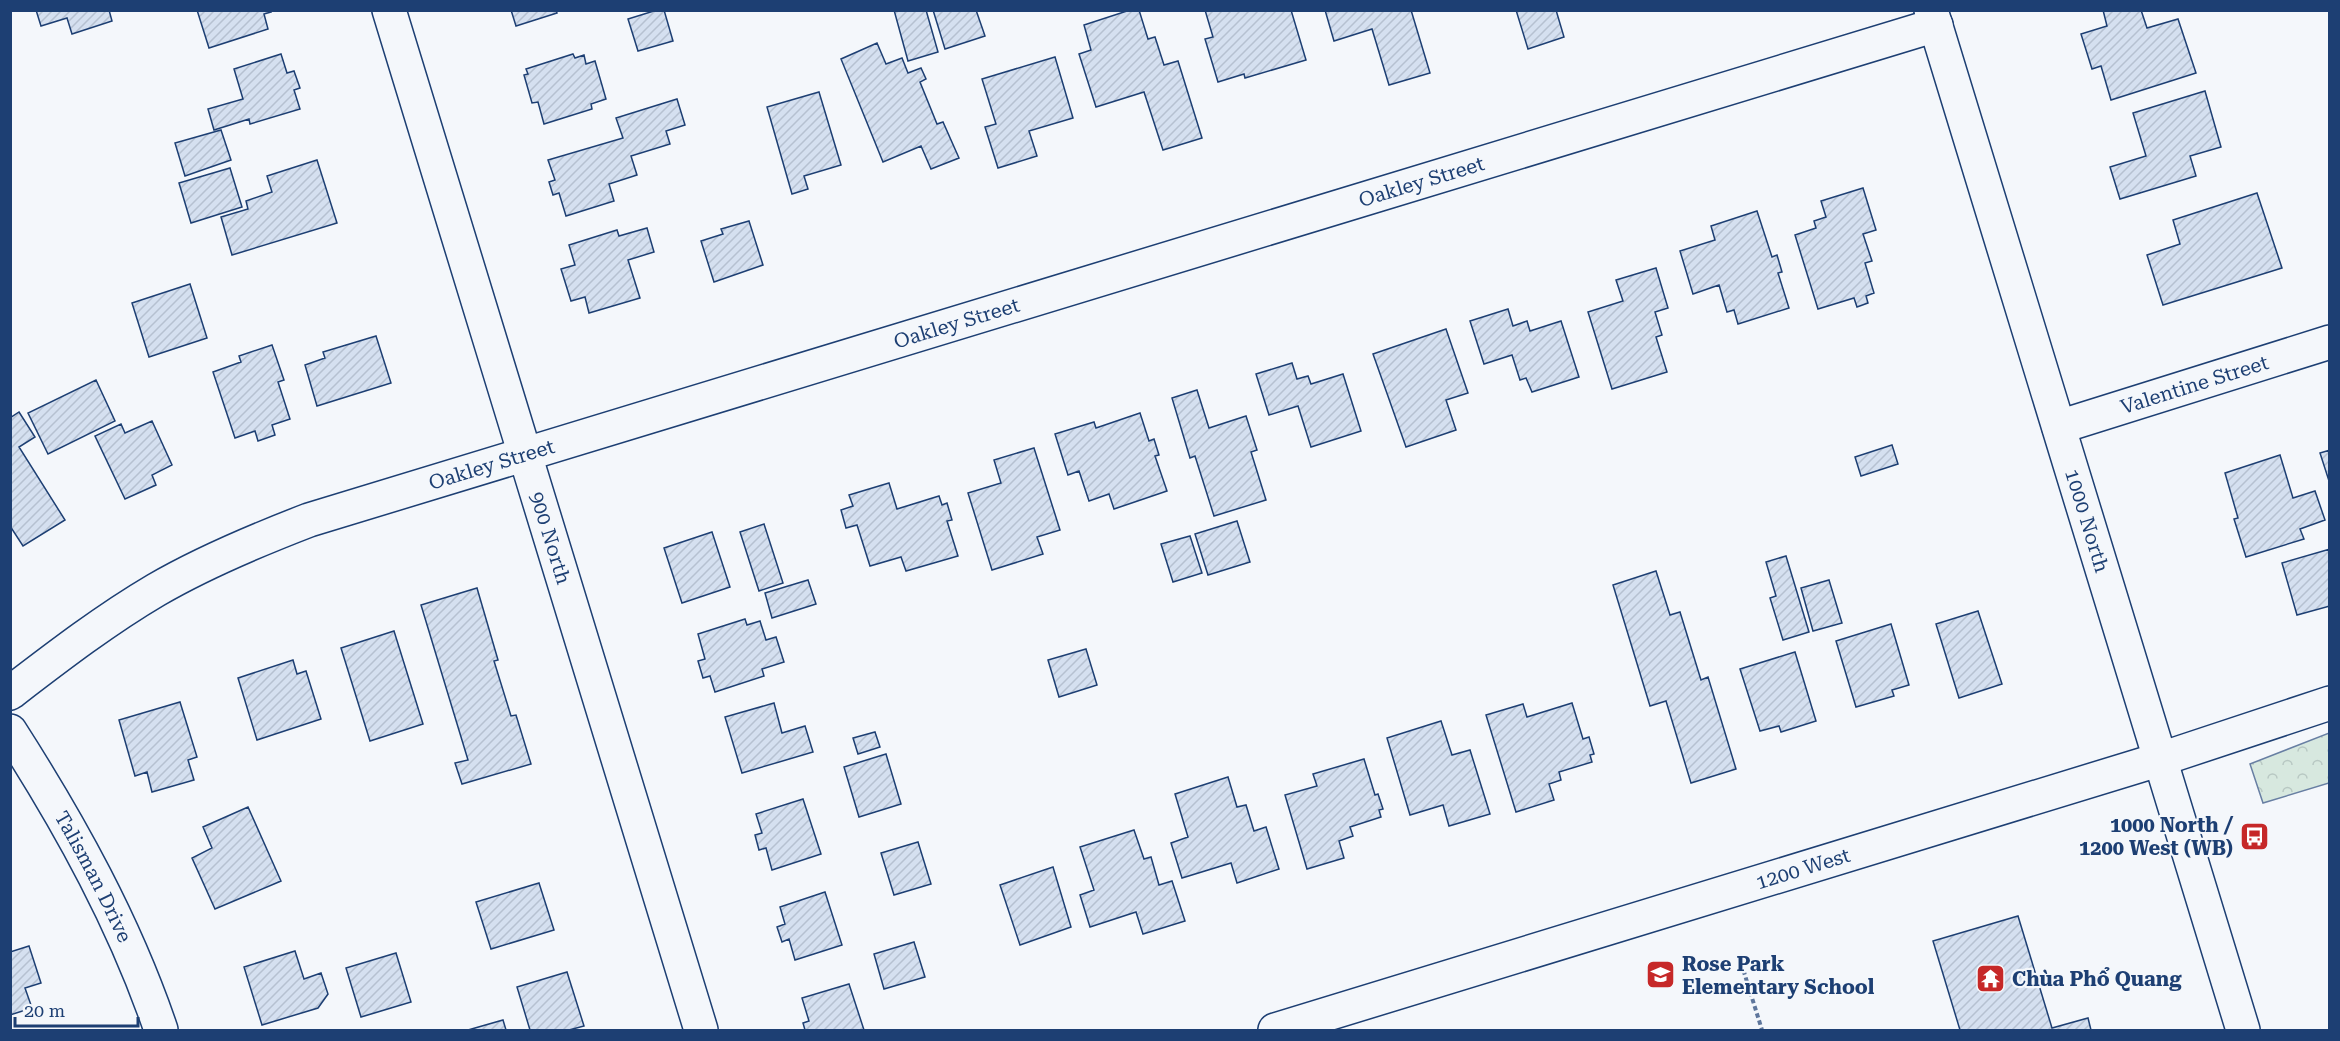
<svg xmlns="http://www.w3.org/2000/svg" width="2340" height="1041" viewBox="0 0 2340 1041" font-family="'Roboto Serif',serif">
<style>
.park{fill:url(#park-crowns);stroke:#687fa3;stroke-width:1.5}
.building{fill:url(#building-hatch);stroke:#1d3f73;stroke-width:1.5}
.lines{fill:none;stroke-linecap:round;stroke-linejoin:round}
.street-casing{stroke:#1d3f73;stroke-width:36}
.secondary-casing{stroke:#1d3f73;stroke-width:36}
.path{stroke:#5e769c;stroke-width:4;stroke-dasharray:4.5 3;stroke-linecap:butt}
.street{stroke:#f4f7fb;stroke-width:33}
.secondary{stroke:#f4f7fb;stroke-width:33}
.labels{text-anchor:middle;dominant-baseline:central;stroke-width:4.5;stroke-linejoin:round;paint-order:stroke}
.street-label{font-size:20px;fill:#1d3f73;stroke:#f4f7fb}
.poi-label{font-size:20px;font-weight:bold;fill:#1d3f73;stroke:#f4f7fb;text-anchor:start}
</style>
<defs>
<pattern id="park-crowns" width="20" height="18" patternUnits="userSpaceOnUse" patternTransform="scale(1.5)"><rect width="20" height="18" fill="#d7e8df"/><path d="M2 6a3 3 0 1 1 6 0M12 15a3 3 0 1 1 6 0" fill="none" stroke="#b8c8c3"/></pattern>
<pattern id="building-hatch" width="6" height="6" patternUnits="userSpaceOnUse" patternTransform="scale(1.5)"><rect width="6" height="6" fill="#d5e0f0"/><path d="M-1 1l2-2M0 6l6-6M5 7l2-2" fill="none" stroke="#b6c1d1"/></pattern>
</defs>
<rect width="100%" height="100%" fill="#f4f7fb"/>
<path class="park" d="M2329,733V783L2263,803L2250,764Z"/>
<path class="building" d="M36,10H109L112,21L72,34L67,18L41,26Z
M197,10H270L271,12L264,14L268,29L209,48Z
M511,10H556L557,13L516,26Z
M657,10H664L673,41L638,51L628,19Z
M894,10H926L938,52L908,61Z
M933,10H976L985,36L945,49Z
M1130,10H1139L1148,39L1155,37L1164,65L1178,61L1202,138L1163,150L1144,92L1096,107L1079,54L1091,50L1084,25Z
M1205,10H1291L1306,60L1245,78L1244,74L1218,82L1205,39L1213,37Z
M1325,10H1411L1430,73L1389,85L1372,29L1334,41Z
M1516,10H1556L1564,37L1528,49Z
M2103,10H2141L2147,28L2178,19L2196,73L2111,100L2101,66L2092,69L2081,34L2107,26Z
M877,43L886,64L902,58L908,73L921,68L926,79L920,82L937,124L943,122L959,158L931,169L921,146L883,162L841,59Z
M281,54L287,73L294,71L300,88L294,90L300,109L250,124L249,119L214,130L208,109L243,99L234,69Z
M573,54L575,58L584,55L586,64L595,61L606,99L591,104L592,109L544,124L538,102L532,103L524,75L528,74L526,69Z
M1055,57L1073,118L1029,131L1037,156L998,168L985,127L996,124L982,79Z
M2205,91L2221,147L2190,156L2196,176L2120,199L2110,167L2146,156L2133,113Z
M819,92L841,165L804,176L808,189L792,194L767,107Z
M677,99L685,125L666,131L670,144L631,156L637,175L609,184L614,201L566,216L559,193L553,195L549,182L555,180L548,160L623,138L616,118Z
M221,130L231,160L185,176L175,143Z
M317,160L337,223L232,255L221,217L248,209L246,201L272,192L267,176Z
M230,168L242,207L191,223L179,183Z
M1863,188L1876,230L1863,234L1872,261L1865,263L1874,293L1866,296L1868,303L1857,307L1854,298L1818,309L1795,235L1816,228L1814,221L1826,217L1821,201Z
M2257,193L2282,268L2163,305L2147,255L2180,244L2173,220Z
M1757,211L1772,257L1777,255L1782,272L1778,273L1789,308L1738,324L1734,310L1727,312L1719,285L1693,294L1680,251L1715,240L1711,226Z
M749,221L763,265L714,282L701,241L723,234L721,229Z
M647,228L654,252L628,260L640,298L589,313L585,297L571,301L561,269L575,265L569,245L617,230L619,236Z
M1656,268L1668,308L1655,312L1662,335L1656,337L1667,372L1612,389L1588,312L1623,301L1616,280Z
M190,284L207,338L149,357L132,303Z
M1508,309L1513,326L1527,321L1530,331L1561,321L1579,377L1532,392L1526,378L1520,380L1512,355L1484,364L1470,321Z
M1446,329L1468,393L1446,400L1456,430L1406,447L1373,354Z
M376,336L391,383L317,406L305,365L325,358L323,352Z
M272,345L284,380L278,382L290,419L272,425L275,435L258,441L255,431L235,438L213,372L241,362L239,356Z
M1292,363L1297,379L1308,376L1311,384L1343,374L1361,431L1311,447L1298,406L1269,415L1256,374Z
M96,380L115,421L48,454L28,413Z
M1197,390L1209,428L1246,416L1257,450L1251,452L1266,500L1214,516L1195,456L1190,458L1172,398Z
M19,412L35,437L19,447L65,520L23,546L10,526V418Z
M1140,413L1149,441L1154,439L1159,455L1155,456L1167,491L1114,509L1109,494L1089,501L1079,471L1068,475L1055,434L1094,422L1096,428Z
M152,421L172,465L152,475L156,485L125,499L95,436L121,424L125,433Z
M1892,445L1898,464L1861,476L1855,457Z
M1034,448L1060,530L1037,537L1043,554L992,570L968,493L1001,483L994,460Z
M2330,450V484L2320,453Z
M2280,455L2293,498L2315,491L2325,520L2300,529L2304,539L2246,557L2234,519L2238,518L2225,473Z
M889,483L897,509L939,496L942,505L947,503L952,520L947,521L958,556L906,571L901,557L870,566L857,525L846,528L841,510L853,506L849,495Z
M1237,521L1250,562L1208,575L1195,534Z
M764,524L783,583L759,591L740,532Z
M712,532L730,587L682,603L664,548Z
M1190,536L1202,573L1173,582L1161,544Z
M2330,549V606L2297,615L2282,563Z
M1786,556L1809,632L1783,640L1770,598L1776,596L1766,562Z
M1656,571L1670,615L1680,612L1701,680L1708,677L1736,769L1691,783L1666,701L1650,706L1613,585Z
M808,580L816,604L772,618L765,593Z
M1829,580L1842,623L1813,631L1801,588Z
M477,588L498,660L494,661L511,716L516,715L531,764L462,784L455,763L468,760L421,605Z
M1978,611L2002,684L1959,698L1936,624Z
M745,619L747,625L760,621L766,640L776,637L784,662L762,669L764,676L715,692L710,676L703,678L698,661L705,659L698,634Z
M1891,624L1909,685L1892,690L1894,696L1856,707L1836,641Z
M394,631L423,724L370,741L341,648Z
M1086,649L1097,685L1059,697L1048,660Z
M1795,652L1816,721L1781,732L1779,726L1760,731L1740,669Z
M293,660L297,674L306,671L321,719L257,740L238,678Z
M180,702L197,757L188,760L194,780L152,792L147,772L135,776L119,720Z
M774,703L782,733L805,726L813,752L742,773L725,717Z
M1572,703L1583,739L1589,737L1594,754L1590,755L1592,762L1559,772L1561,780L1549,784L1554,800L1516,812L1486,715L1523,704L1527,717Z
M1441,721L1452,755L1470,750L1490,814L1449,826L1443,805L1410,815L1387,738Z
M875,732L880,747L858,754L853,738Z
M886,754L901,804L859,817L844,767Z
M1364,759L1375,795L1378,794L1383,809L1379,810L1381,817L1350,827L1353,836L1339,841L1344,858L1307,869L1285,795L1317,786L1313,774Z
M1228,777L1237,807L1246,805L1254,831L1266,827L1279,869L1237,883L1231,863L1182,878L1171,843L1188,837L1175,794Z
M803,799L821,854L772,870L766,848L759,850L755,835L762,833L756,814Z
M248,807L281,881L215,909L192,858L212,848L203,827Z
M1134,830L1144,859L1151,857L1159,885L1172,881L1185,921L1143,934L1136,912L1090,927L1080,895L1094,890L1080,847Z
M918,842L931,884L894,895L881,853Z
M1053,867L1071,927L1020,945L1000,885Z
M539,883L554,930L491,949L476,902Z
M825,892L842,945L795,960L789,939L782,942L777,927L785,924L780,907Z
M2018,916L2052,1028L2088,1018L2091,1030H1960L1933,941Z
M914,942L925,977L884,989L874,954Z
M29,946L41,983L25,988L32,1008L10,1015V952Z
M295,951L304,979L321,973L328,994L318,1008L262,1025L244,967Z
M396,953L411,1002L361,1017L346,968Z
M567,972L584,1026L569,1030H530L517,987Z
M849,984L864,1030H805L803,1023L809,1021L802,998Z
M503,1020L506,1030H468Z"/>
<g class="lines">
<defs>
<g id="street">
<path id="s1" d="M389,10L701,1030"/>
<path id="s2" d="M2059,427L2330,342"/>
<path id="s3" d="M10,693C57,657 105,620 156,590C204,562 257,540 309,520L1936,25"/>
<path id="s4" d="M10,731C71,826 125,924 161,1030"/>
<path id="s5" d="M1275,1030L2161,759L2330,703"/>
</g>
<g id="secondary">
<path id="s6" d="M1931,10L2243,1030"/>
</g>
</defs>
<use href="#street" class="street-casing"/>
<use href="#secondary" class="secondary-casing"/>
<path class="path" d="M1739,956L1762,1030"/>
<use href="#street" class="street"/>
<use href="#secondary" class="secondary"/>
</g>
<defs>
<symbol id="bus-square" viewBox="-11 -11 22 22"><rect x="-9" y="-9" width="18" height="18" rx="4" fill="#c62828" stroke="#f4f7fb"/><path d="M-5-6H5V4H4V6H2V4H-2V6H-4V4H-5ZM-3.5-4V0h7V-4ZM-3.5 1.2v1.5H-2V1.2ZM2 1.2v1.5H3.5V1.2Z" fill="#fff"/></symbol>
<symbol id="school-square" viewBox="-11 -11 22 22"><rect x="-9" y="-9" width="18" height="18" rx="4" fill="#c62828" stroke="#f4f7fb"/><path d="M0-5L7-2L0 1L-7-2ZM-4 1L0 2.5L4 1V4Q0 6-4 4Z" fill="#fff"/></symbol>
<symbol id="temple-square" viewBox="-11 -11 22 22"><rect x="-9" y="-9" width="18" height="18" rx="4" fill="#c62828" stroke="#f4f7fb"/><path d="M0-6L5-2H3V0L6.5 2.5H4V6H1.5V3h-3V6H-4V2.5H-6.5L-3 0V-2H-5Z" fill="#fff"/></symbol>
</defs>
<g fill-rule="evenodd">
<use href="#bus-square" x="2238" y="820" width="33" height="33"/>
<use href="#school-square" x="1644" y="958" width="33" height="33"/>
<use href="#temple-square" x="1974" y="962" width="33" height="33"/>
</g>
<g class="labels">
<g class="street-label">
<text stroke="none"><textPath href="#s3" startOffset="1510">Oakley Street</textPath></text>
<text stroke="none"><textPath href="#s3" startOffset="1024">Oakley Street</textPath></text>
<text stroke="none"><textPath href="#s2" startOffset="142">Valentine Street</textPath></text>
<text stroke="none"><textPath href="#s3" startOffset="538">Oakley Street</textPath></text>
<text stroke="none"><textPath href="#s6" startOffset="534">1000 North</textPath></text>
<text stroke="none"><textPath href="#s1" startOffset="552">900 North</textPath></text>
<text stroke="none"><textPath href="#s5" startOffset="552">1200 West</textPath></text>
<text stroke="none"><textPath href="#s4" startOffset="168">Talisman Drive</textPath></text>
</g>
<g class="poi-label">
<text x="2233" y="825" text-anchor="end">1000 North /<tspan x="2233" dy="23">1200 West (WB)</tspan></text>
<text x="1682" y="964">Rose Park<tspan x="1682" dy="23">Elementary School</tspan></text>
<text x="2012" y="979">Chùa Phổ Quang</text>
</g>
</g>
<rect width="2340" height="1041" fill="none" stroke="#1d3f73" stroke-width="24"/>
<path d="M15 1017v9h123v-9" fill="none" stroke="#1d3f73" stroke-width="3"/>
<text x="24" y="1017" font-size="18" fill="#1d3f73" stroke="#f4f7fb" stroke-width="4.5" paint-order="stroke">20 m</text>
</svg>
